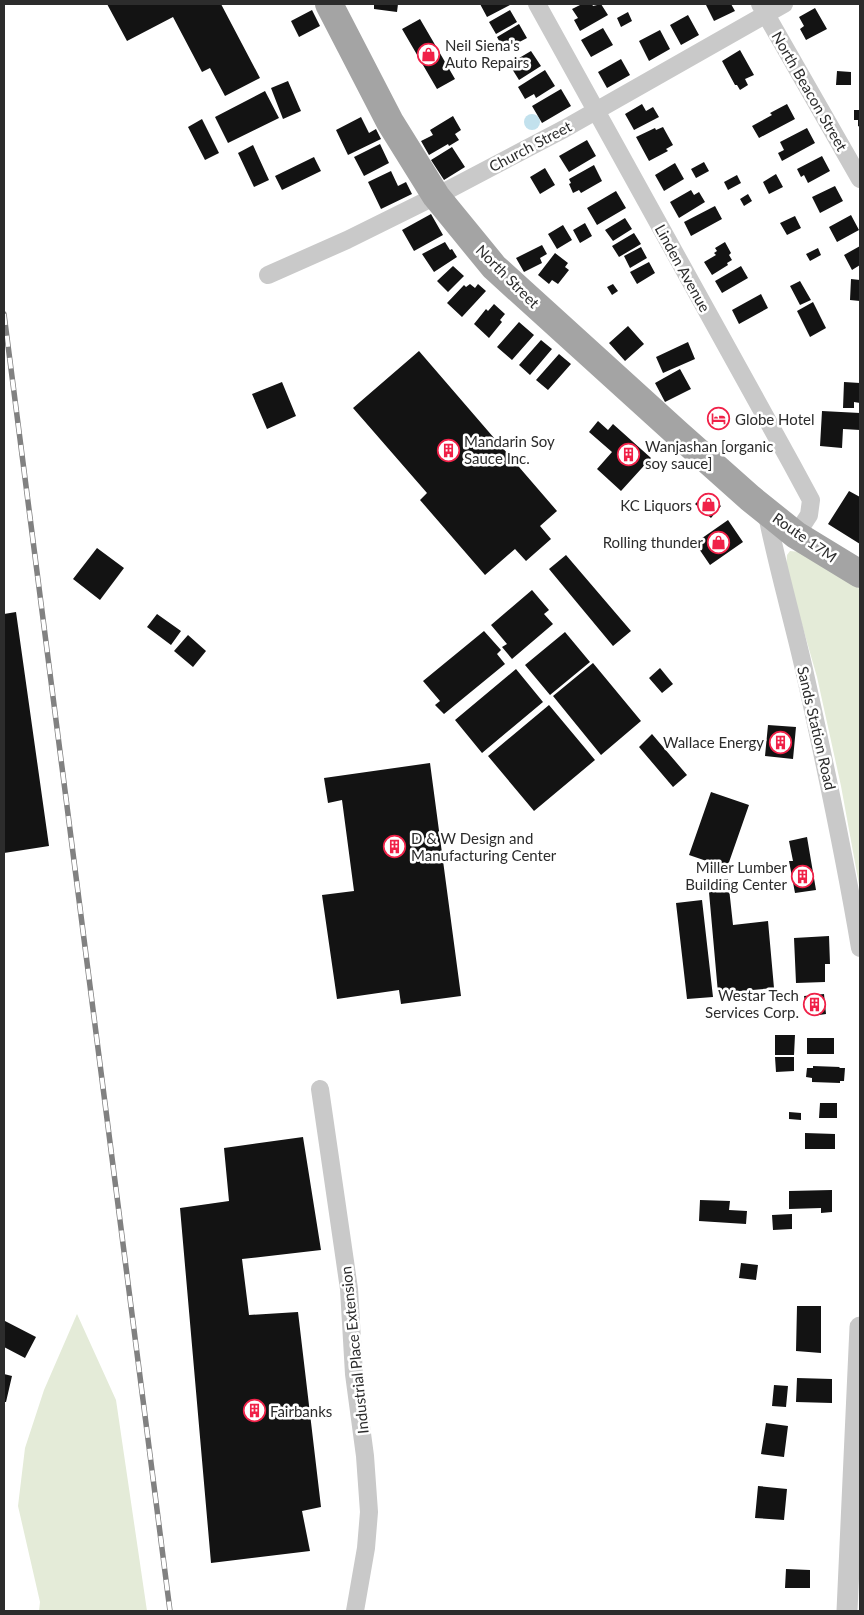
<svg xmlns="http://www.w3.org/2000/svg" width="864" height="1615" viewBox="0 0 864 1615" font-family="Lato,sans-serif">
<style>
.green{fill:#e4ebd8}
.water{fill:#c2e1ed}
.building{fill:#131313}
.lines{fill:none;stroke-linecap:round;stroke-linejoin:round}
.minor{stroke:#c9c9c9;stroke-width:18}
.tertiary{stroke:#c9c9c9;stroke-width:21}
.primary{stroke:#a4a4a4;stroke-width:28}
.rail-casing{stroke:#818181;stroke-width:5.5}
.rail{stroke:#fff;stroke-width:4;stroke-dasharray:11;stroke-linecap:butt}
.labels{text-anchor:middle;dominant-baseline:central;stroke-width:5;stroke-linejoin:round;paint-order:stroke}
.poi-label{font-size:15px;fill:#2c2c2c;stroke:#fff;text-anchor:start}
.street-label{font-size:15px;fill:#2c2c2c;stroke:#fff}
</style>
<rect width="100%" height="100%" fill="#fff"/>
<path class="green" d="M790,551L800,552L860,589V890L841,786L817,677L786,569L787,555Z
M77,1314L116,1400L147,1611H39L40,1602L18,1506L25,1448L44,1390Z"/>
<path class="water" d="M524 122a8 8 0 1 1 16 0a8 8 0 1 1-16 0Z"/>
<path class="building" d="M107,4H221L260,78L225,96L210,68L202,72L173,17L127,41Z
M374,4H398L397,12L374,9Z
M480,4H509L510,5L487,17Z
M582,4H592L593,6L601,4L608,15L580,31L574,20L578,18L572,9Z
M708,4H731L735,11L714,21L706,5Z
M815,8L827,29L806,40L800,29L804,26L799,17Z
M312,10L320,26L299,37L291,21Z
M510,10L517,22L496,34L489,22Z
M628,12L632,21L621,27L617,18Z
M688,15L699,35L681,45L670,25Z
M420,19L455,79L437,89L402,29Z
M519,24L527,38L504,50L497,37Z
M603,28L613,45L591,57L581,40Z
M660,30L670,49L649,61L639,41Z
M740,50L754,75L745,79L748,85L740,90L737,85H735L722,61Z
M531,51L541,66L519,80L509,64Z
M621,59L630,75L607,88L598,72Z
M545,70L555,86L536,98L534,94L525,99L518,87Z
M837,71L851,72V85H836Z
M288,81L301,111L283,119L271,88Z
M561,89L571,106L542,123L532,106Z
M265,91L279,118L228,143L215,117Z
M642,104L646,111L653,107L659,117L634,130L625,114Z
M787,104L795,119L759,138L752,126L772,115L770,113Z
M854,110H860V127L858,126V120H854Z
M453,116L461,130L455,134L459,140L449,146L448,144L429,155L421,141L433,135L430,130Z
M361,117L369,133L376,129L381,139L348,155L336,130Z
M202,119L219,153L205,160L188,127Z
M663,127L673,145L666,149L668,151L649,161L636,137L655,128L656,130Z
M807,128L815,143L782,161L778,153L784,150L780,142Z
M587,140L596,156L569,172L559,156Z
M380,144L389,163L364,176L354,157Z
M253,145L269,180L254,187L238,153Z
M452,147L465,167L444,180L431,160Z
M822,156L830,171L808,183L804,175L801,177L797,169Z
M314,157L321,171L282,190L275,176Z
M704,162L709,171L696,178L691,169Z
M675,163L684,179L664,191L655,175Z
M594,165L602,181L581,193L579,190L573,193L569,184L571,183L569,179Z
M545,168L555,185L540,194L530,177Z
M391,171L398,186L406,182L412,194L381,209L368,182Z
M776,174L783,187L769,194L763,182Z
M737,175L741,183L728,190L724,182Z
M835,186L843,201L820,213L812,197Z
M691,190L694,195L699,192L705,202L679,218L670,202Z
M616,191L626,208L597,225L587,208Z
M748,194L752,201L744,206L740,199Z
M715,206L722,219L691,236L684,222Z
M431,214L443,235L414,251L402,230Z
M851,215L859,230L837,242L829,227Z
M795,216L801,228L787,235L780,223Z
M625,218L632,229L613,241L605,230Z
M585,223L592,236L580,243L573,230Z
M563,225L572,240L557,249L548,234Z
M634,233L641,244L619,257L612,246Z
M445,242L450,250L452,249L457,257L434,272L422,254Z
M725,242L731,253L729,255L732,260L727,263L728,265L712,275L704,262L716,255L714,253L717,251L715,248Z
M542,245L547,254L540,258L542,263L524,272L516,258Z
M860,246V265L852,270L844,255Z
M641,247L647,258L630,268L624,256Z
M818,248L821,255L810,261L806,254Z
M555,253L568,263L565,267L569,270L558,284L552,280L549,284L538,275Z
M649,262L655,273L637,284L630,272Z
M453,266L464,276L448,292L437,281Z
M741,266L748,278L722,293L715,281Z
M851,279L860,280V301L850,300Z
M800,281L811,300L800,305L790,286Z
M470,284L475,288L478,284L486,291L462,317L447,303L464,285L466,287Z
M613,284L618,291L612,295L607,287Z
M761,294L768,308L739,324L732,310Z
M813,302L826,328L810,337L797,311Z
M494,304L505,314L500,320L502,322L489,338L474,324L486,309L488,311Z
M519,322L534,335L512,360L497,347Z
M628,326L644,344L625,361L609,343Z
M541,340L552,349L530,375L519,365Z
M688,342L695,359L663,373L656,357Z
M419,351L557,511L540,526L551,539L526,561L515,549L485,575L420,500L427,493L353,408Z
M559,354L571,364L548,390L536,380Z
M680,369L691,389L665,402L655,383Z
M282,382L296,416L267,429L252,394Z
M844,382L860,383V403L854,402V408H843Z
M822,411L860,413V430L843,429L842,448L820,446Z
M598,421L608,430L613,424L651,458L621,491L597,469L612,452L589,432Z
M849,491L860,497V544L828,524Z
M706,493L721,506L711,518L695,504Z
M728,520L743,542L710,565L695,543Z
M97,548L124,568L100,600L73,579Z
M566,555L631,631L613,646L549,569Z
M532,590L549,610L544,614L553,624L512,659L502,647L507,644L491,625Z
M16,612L49,846L4,853V614Z
M157,614L181,631L171,645L147,627Z
M484,631L501,650L497,654L505,664L444,714L435,705L440,701L423,681Z
M565,632L590,662L550,695L525,665Z
M188,635L206,651L193,667L174,651Z
M593,663L641,721L601,755L553,696Z
M660,668L673,684L662,693L649,678Z
M516,669L543,702L482,753L455,720Z
M549,705L595,760L534,811L488,756Z
M768,725L796,727L793,759L765,756Z
M652,734L687,775L673,787L639,747Z
M430,763L461,996L401,1004L399,990L337,999L322,895L354,891L342,800L328,803L324,778Z
M711,792L749,805L727,868L689,855Z
M807,837L816,890L795,893L789,861H793L789,841Z
M728,879L733,925L768,921L774,988L718,993L708,881Z
M702,900L713,997L687,999L676,903Z
M829,936L830,964H825V982L796,983L794,938Z
M824,994L826,1014L813,1016V1012L807,1013L804,996Z
M775,1035H795L794,1055H775Z
M807,1038H834V1054H807Z
M775,1057H794V1071L776,1072Z
M813,1066L840,1067L839,1068H845L844,1081H840V1083L812,1082V1078L806,1077L807,1068H813Z
M820,1103H837V1118H819Z
M789,1112L801,1113V1120L789,1119Z
M805,1133L835,1134V1149H805Z
M303,1137L321,1250L242,1259L249,1315L298,1312L321,1507L302,1511L310,1551L211,1563L180,1208L229,1201L224,1148Z
M832,1190V1212L821,1213V1208L789,1209V1191Z
M700,1200L730,1201L729,1210L747,1211L746,1224L699,1221Z
M792,1214V1229L773,1230L772,1215Z
M741,1263L758,1265L756,1280L739,1278Z
M797,1306H821V1353L796,1351Z
M5,1321L36,1337L25,1358L4,1347Z
M4,1374L12,1376L6,1402H4Z
M797,1378L832,1379V1403L796,1402Z
M774,1385L788,1386L786,1407L772,1406Z
M766,1423L788,1426L784,1457L761,1454Z
M758,1486L787,1489L784,1520L755,1518Z
M786,1569L810,1570V1588H785Z"/>
<g class="lines">
<path class="minor" d="M537,4L791,463L811,500L809,515L796,535
M760,4L860,179
M268,275L347,240L448,190L564,129L784,4
M766,510C776,562 791,613 803,665C824,759 844,853 860,948
M320,1089L349,1289L354,1374L365,1456L369,1512L366,1548L355,1611"/>
<path class="tertiary" d="M847,1611L860,1327"/>
<path class="primary" d="M329,4L390,122L436,196L494,267L677,433L750,498L796,535L860,574"/>
<defs>
<path id="rail" d="M4,314L170,1611"/>
</defs>
<use href="#rail" class="rail-casing"/>
<use href="#rail" class="rail"/>
</g>
<defs>
<symbol id="shop-ring" viewBox="-11 -11 22 22"><circle r="9.5" fill="#fff" stroke="#f02148" stroke-width="1.5"/><path d="M-5-2.5h2.3a2.7 3.5 0 0 1 5.4 0H5L5.5 6h-11ZM-1.5-2.5h3a1.5 2.3 0 0 0-3 0Z" fill="#f02148"/></symbol>
<symbol id="hotel-ring" viewBox="-11 -11 22 22"><circle r="9.5" fill="#fff" stroke="#f02148" stroke-width="1.5"/><path d="M-6-4.5h1.5V1H6V5H4.5V3h-9V5H-6ZM-4 0a1.8 1.8 0 1 1 3.6 0ZM.5 0V-2.5h3Q6-2.5 6 0Z" fill="#f02148"/></symbol>
<symbol id="building-ring" viewBox="-11 -11 22 22"><circle r="9.5" fill="#fff" stroke="#f02148" stroke-width="1.5"/><path d="M-4-6H4V6H1V3H-1V6H-4ZM-2.5-4.3h1.7v1.8h-1.7ZM.8-4.3h1.7v1.8H.8ZM-2.5-1h1.7V.8h-1.7ZM.8-1h1.7V.8H.8Z" fill="#f02148"/></symbol>
</defs>
<g fill-rule="evenodd">
<use href="#shop-ring" x="416" y="42" width="25" height="25"/>
<use href="#hotel-ring" x="706" y="406" width="25" height="25"/>
<use href="#building-ring" x="436" y="438" width="25" height="25"/>
<use href="#building-ring" x="616" y="442" width="25" height="25"/>
<use href="#shop-ring" x="696" y="492" width="25" height="25"/>
<use href="#shop-ring" x="706" y="530" width="25" height="25"/>
<use href="#building-ring" x="768" y="730" width="25" height="25"/>
<use href="#building-ring" x="382" y="834" width="25" height="25"/>
<use href="#building-ring" x="790" y="864" width="25" height="25"/>
<use href="#building-ring" x="802" y="992" width="25" height="25"/>
<use href="#building-ring" x="242" y="1398" width="25" height="25"/>
</g>
<g class="labels">
<g class="poi-label">
<text x="445" y="45">Neil Siena's<tspan x="445" dy="17">Auto Repairs</tspan></text>
<text x="735" y="419">Globe Hotel</text>
<text x="464" y="441">Mandarin Soy<tspan x="464" dy="17">Sauce Inc.</tspan></text>
<text x="645" y="446">Wanjashan [organic<tspan x="645" dy="17">soy sauce]</tspan></text>
<text x="692" y="505" text-anchor="end">KC Liquors</text>
<text x="703" y="542" text-anchor="end">Rolling thunder</text>
<text x="764" y="742" text-anchor="end">Wallace Energy</text>
<text x="411" y="838">D &amp; W Design and<tspan x="411" dy="17">Manufacturing Center</tspan></text>
<text x="787" y="867" text-anchor="end">Miller Lumber<tspan x="787" dy="17">Building Center</tspan></text>
<text x="799" y="995" text-anchor="end">Westar Tech<tspan x="799" dy="17">Services Corp.</tspan></text>
<text x="270" y="1411">Fairbanks</text>
</g>
<g class="street-label">
<text transform="translate(810 91) rotate(60)">North Beacon Street</text>
<text transform="translate(530 146) rotate(-28)">Church Street</text>
<text transform="translate(683 268) rotate(61)">Linden Avenue</text>
<text transform="translate(508 276) rotate(45)">North Street</text>
<text transform="translate(805 537) rotate(35)">Route 17M</text>
<text transform="translate(817 728) rotate(77)">Sands Station Road</text>
<text transform="translate(354 1350) rotate(-96)">Industrial Place Extension</text>
</g>
</g>
<rect width="864" height="1615" fill="none" stroke="#2c2c2c" stroke-width="10"/>
</svg>
